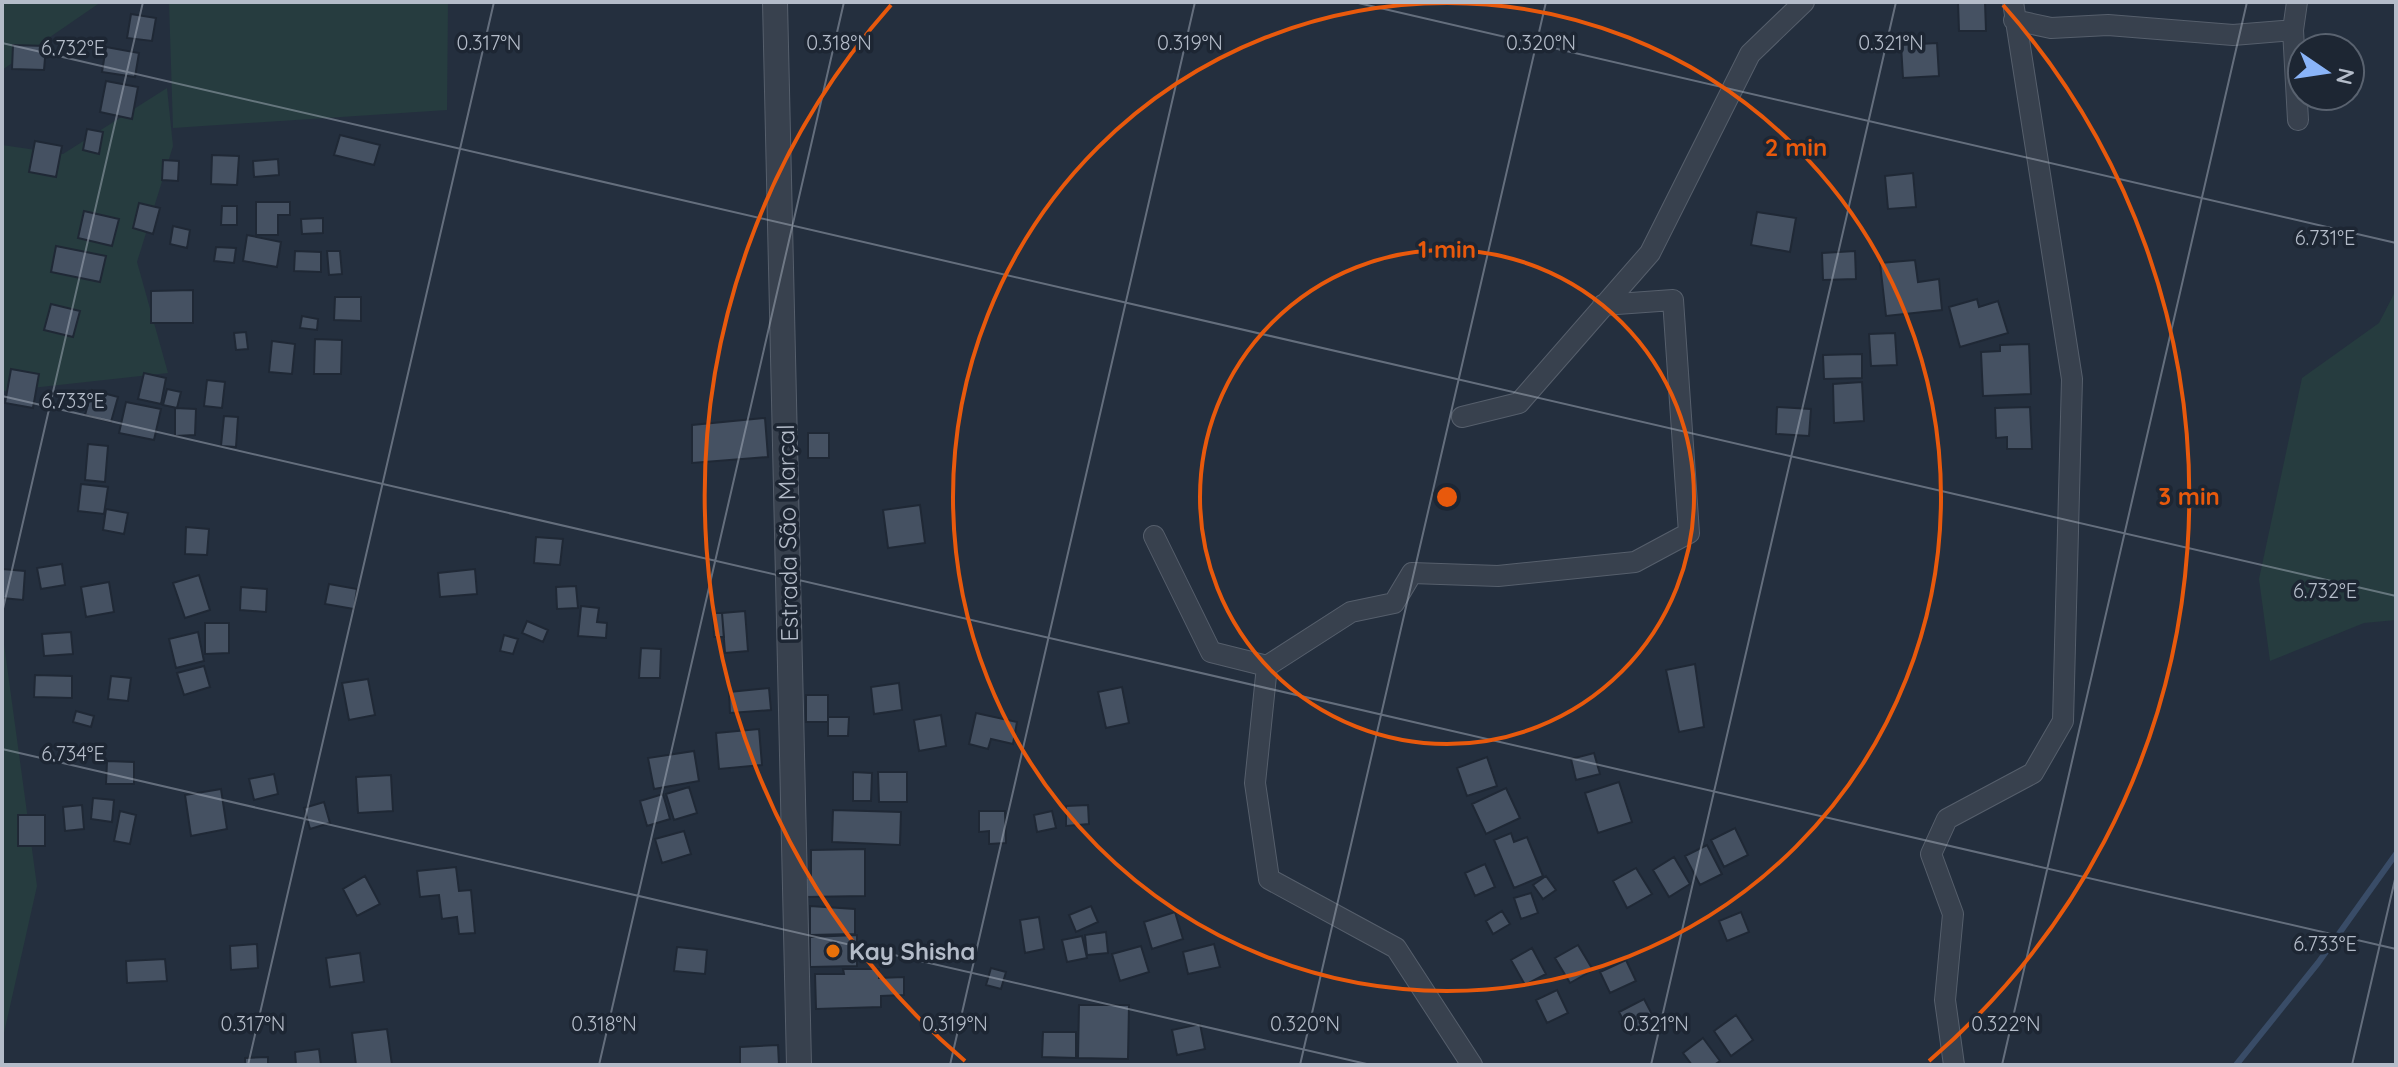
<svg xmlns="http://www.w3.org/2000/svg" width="2398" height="1067" viewBox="0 0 2398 1067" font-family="Quicksand,sans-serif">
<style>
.green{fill:#263c3f}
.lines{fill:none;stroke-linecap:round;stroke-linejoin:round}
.stream{stroke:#394c67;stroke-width:6}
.building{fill:#455162;stroke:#1f2835;stroke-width:2}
.minor-casing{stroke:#565f6c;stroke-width:22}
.tertiary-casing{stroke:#565f6c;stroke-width:26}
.minor{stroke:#38414e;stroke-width:20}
.tertiary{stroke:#38414e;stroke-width:24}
.ticks{fill:none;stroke:#b4bcc9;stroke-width:2;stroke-opacity:0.45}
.ring{fill:none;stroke:#e8590c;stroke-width:4}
.food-dot{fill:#e8710a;stroke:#1d2633;stroke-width:3}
.labels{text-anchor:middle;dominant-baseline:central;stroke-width:7;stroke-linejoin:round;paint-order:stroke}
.street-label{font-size:24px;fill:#b4bcc9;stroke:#1d2633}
.poi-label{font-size:24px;font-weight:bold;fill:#b4bcc9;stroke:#1d2633;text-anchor:start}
.ticks-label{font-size:20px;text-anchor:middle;fill:#b4bcc9;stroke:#1d2633;stroke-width:7;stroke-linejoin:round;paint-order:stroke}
.centre{fill:#e8590c;stroke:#1d2633;stroke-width:4}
.ring-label{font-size:24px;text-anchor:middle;font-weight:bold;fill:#e8590c;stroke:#1d2633;stroke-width:7;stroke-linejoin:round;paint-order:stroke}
</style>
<rect width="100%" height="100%" fill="#242f3e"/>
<path class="green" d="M2,2H101L2,70Z
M169,2H448L447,110L173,128Z
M167,88L173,146L137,262L168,373L4,391V644L37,886L2,1042V145L63,154Z
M2396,290V620L2364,623L2270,661L2259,579L2302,378L2379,323Z"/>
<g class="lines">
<path class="stream" d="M2236,1065L2318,963L2396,854"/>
</g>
<path class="building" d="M1958,2H1985L1986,31H1959Z
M131,14L156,18L152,41L127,38Z
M1937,43L1939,76L1903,78L1901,45Z
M13,45L46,46L44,70L12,69Z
M106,47L139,53L135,77L102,72Z
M106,81L138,87L132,119L100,112Z
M87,129L103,132L99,154L83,150Z
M340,135L380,145L374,165L334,155Z
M35,141L62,146L56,177L29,172Z
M212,155L239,156L237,185L211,184Z
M278,159L279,175L254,177L253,161Z
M163,160L179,161L178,181L162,180Z
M1913,173L1916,207L1888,209L1885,176Z
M256,202H290V215H278V235H256Z
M139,203L160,208L153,234L133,228Z
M222,206H237V225H221Z
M84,211L119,219L112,246L78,238Z
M1757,212L1796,218L1790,252L1751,245Z
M323,218V233L302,234L301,219Z
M173,226L190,230L187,248L170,244Z
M247,235L281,242L277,267L243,261Z
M56,246L106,256L100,282L51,272Z
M216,247L236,248L234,263L214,261Z
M295,251L321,252V272L294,271Z
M327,251H340L342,274L329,275Z
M1855,251L1856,279L1823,280L1822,253Z
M1915,260L1918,282L1939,279L1942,310L1886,316L1880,263Z
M193,290V323H151V291Z
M335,297H361V321L334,320Z
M1977,299L1979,307L1998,301L2008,333L1960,347L1949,307Z
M51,304L80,311L73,337L44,330Z
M302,316L318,319L317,330L300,328Z
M246,332L248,349L236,350L234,333Z
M1895,333L1897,365L1871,366L1869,334Z
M315,339L342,340L341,374H314Z
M272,341L295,344L292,374L269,372Z
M2029,344L2031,394L1983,396L1981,352L2000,351V345Z
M1862,354V378L1824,379L1823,355Z
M11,369L39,374L33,408L5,403Z
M144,373L166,378L161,404L138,399Z
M207,380L225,382L222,408L204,406Z
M1862,382L1864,421L1834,423L1833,384Z
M167,389L181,392L177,408L163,405Z
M92,390L118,397L111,422L85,415Z
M126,402L161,409L154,440L119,433Z
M1777,407L1811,409L1809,436L1776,434Z
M2030,407L2032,449H2007V437L1996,438L1995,408Z
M175,408L196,409L195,435L175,436Z
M224,416L238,417L236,447L221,446Z
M765,418L768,457L692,463V425Z
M808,433H829V458H808Z
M88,444L108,446L105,482L85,480Z
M81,484L108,487L104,514L78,511Z
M920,505L925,543L888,548L883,510Z
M106,509L128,513L124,534L103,530Z
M186,527L209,529L207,555L185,554Z
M536,537L563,539L560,565L534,563Z
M62,564L65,585L41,589L37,568Z
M2,569L25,571L23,600L2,598Z
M475,569L477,594L440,597L438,573Z
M199,575L210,610L185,618L173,583Z
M109,582L114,612L86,617L81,587Z
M329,584L357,589L354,609L325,604Z
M576,586L578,608L557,609L556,587Z
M241,587L267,589L266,612L240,610Z
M581,606L599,608L597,622L607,623L606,638L578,636Z
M745,611L748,651L725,653L722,613Z
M713,613H722L724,637H714Z
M527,621L548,630L543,642L522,633Z
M205,623H229V653L205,654Z
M71,632L73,654L44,656L42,634Z
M198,632L204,661L176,668L169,639Z
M504,635L518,639L513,654L500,651Z
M641,648L661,649L660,678H639Z
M1695,664L1704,727L1679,732L1666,670Z
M204,666L210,687L184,695L177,673Z
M35,675L72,676V698L34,697Z
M111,676L131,678L128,701L108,699Z
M368,679L375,715L349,720L342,683Z
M899,683L902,710L874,714L871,687Z
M1122,687L1129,723L1106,728L1098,692Z
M769,688L771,710L730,713L729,692Z
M806,695H828V722H806Z
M76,711L94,716L91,727L73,722Z
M976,713L1017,722L1013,744L991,739L988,749L969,744Z
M941,715L946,746L919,751L914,720Z
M828,717H849L848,736H828Z
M759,729L762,765L719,769L716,733Z
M694,751L699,781L654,789L648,758Z
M1594,753L1600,774L1576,780L1571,759Z
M1487,757L1497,786L1467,796L1457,768Z
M107,761L134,762V784H106Z
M853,772L872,773L871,801H853Z
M878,772H907V802H879Z
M274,774L278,794L254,800L249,779Z
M391,775L393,811L358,813L356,777Z
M1619,782L1632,822L1598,833L1585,793Z
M689,787L697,813L674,820L666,794Z
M1506,788L1520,818L1486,834L1472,804Z
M221,789L227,829L191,836L185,795Z
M663,794L670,819L647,826L640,801Z
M93,798L114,800L112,822L91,819Z
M324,802L330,823L310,829L304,808Z
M82,805L84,829L65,831L63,807Z
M1088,805L1089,824L1066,826V806Z
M833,810L901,812L900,845L832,842Z
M120,811L136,815L130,844L114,841Z
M979,811H1005L1006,843L989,844V831L979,832Z
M1052,811L1056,828L1037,832L1034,815Z
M18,815H45V846H18Z
M1735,828L1748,855L1724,867L1711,840Z
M684,831L691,854L662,863L655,839Z
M1511,833L1514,842L1527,837L1543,876L1514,888L1494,840Z
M1707,845L1722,874L1700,885L1685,856Z
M865,849V896L805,897L804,878H811V850Z
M1674,857L1690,884L1669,897L1653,870Z
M1485,864L1495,887L1475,896L1465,873Z
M456,867L459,891L471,890L475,933L459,934L457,917L442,919L439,895L420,897L417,871Z
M1636,868L1652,894L1627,908L1613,881Z
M365,876L380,904L357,916L343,889Z
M1546,876L1556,890L1543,899L1533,885Z
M1531,893L1538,913L1521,919L1514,898Z
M810,906L855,909V934L810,935Z
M1091,906L1098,922L1076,932L1069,915Z
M1502,911L1510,924L1493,934L1486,921Z
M1175,912L1183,939L1152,949L1144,922Z
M1741,912L1749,932L1727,941L1719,921Z
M1039,917L1044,949L1025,953L1020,920Z
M1106,932L1108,953L1087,955L1085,935Z
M857,935V966L810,967V937Z
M1082,936L1087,958L1067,962L1062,940Z
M257,944L258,968L231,970L230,946Z
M1214,944L1220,967L1188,974L1183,952Z
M1578,945L1593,970L1570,983L1555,958Z
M1141,946L1149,972L1120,981L1112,954Z
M677,947L707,950L705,974L674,971Z
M1532,948L1546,974L1525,985L1511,960Z
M360,953L364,982L330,987L326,958Z
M165,959L167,981L127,983L126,961Z
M1626,960L1636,981L1610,993L1600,972Z
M991,968L1006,972L1001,989L986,985Z
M843,969H879V978L904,977V995L881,996V1007L816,1009L815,974H844Z
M1557,990L1568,1013L1547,1023L1536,1000Z
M1644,999L1656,1022L1631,1035L1619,1012Z
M1079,1005H1129L1128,1059L1078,1058Z
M1736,1015L1753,1040L1731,1056L1714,1031Z
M1200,1024L1205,1049L1177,1055L1172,1030Z
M387,1029L392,1065H356L352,1033Z
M1043,1032H1076V1058L1042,1057Z
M1703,1038L1720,1061L1714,1065H1692L1683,1053Z
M778,1045L779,1065H740V1047Z
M319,1049L321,1065H296L295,1052Z
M268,1057V1065H245V1058Z"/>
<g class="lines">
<defs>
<path id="minor" d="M2297,2L2293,30L2298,120
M2014,20L2051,28L2108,25L2233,35L2293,30
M1462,417L1519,403L1650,253L1750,54L1804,2
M1154,536L1211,652L1267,666
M1472,1065L1396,948L1269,879L1255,783L1267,666L1351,612L1394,603L1412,573L1498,576L1635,562L1689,533L1673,300L1603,305
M1954,1065L1945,1000L1953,914L1931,854L1947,819L2033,773L2063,721L2072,379L2013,2"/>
<path id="tertiary" d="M775,2L799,1065"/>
</defs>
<use href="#minor" class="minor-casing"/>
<use href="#tertiary" class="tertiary-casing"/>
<use href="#minor" class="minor"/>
<use href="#tertiary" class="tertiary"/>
</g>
<path class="ticks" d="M1354,2L2396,243M2,43L2396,596M2,396L2396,949M2,613L143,2M2,749L1371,1065M248,1065L494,2M599,1065L844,2M950,1065L1195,2M1300,1065L1546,2M1651,1065L1896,2M2002,1065L2247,2M2352,1065L2396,875"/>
<g class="ring">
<circle cx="1447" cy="497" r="247"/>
<circle cx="1447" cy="497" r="494"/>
<path d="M965 1061A742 742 0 0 1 891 5M2003 5A742 742 0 0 1 1929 1061"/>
</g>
<circle class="food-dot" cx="833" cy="951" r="8"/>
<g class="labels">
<g class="street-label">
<text transform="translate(787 533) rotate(-91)">Estrada São Marçal</text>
</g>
<g class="poi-label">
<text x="849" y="951">Kay Shisha</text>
</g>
</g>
<g class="ticks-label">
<text x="489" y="50">0.317°N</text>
<text x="839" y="50">0.318°N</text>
<text x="1190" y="50">0.319°N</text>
<text x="1541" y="50">0.320°N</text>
<text x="1891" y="50">0.321°N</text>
<text x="73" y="55">6.732°E</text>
<text x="2325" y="245">6.731°E</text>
<text x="73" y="408">6.733°E</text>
<text x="2325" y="598">6.732°E</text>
<text x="73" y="761">6.734°E</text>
<text x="2325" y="951">6.733°E</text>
<text x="253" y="1031">0.317°N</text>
<text x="604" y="1031">0.318°N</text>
<text x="955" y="1031">0.319°N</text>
<text x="1305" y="1031">0.320°N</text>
<text x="1656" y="1031">0.321°N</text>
<text x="2006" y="1031">0.322°N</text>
</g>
<circle cx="1447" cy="497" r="12" class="centre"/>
<g class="ring-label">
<text x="1796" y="156">2 min</text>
<text x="1447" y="258">1 min</text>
<text x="2189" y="505">3 min</text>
</g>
<rect width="2398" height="1067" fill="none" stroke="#b4bcc9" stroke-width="8"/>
<g transform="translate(2326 72) rotate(103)"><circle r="38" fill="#1d2633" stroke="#59626f" stroke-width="2"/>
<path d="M0-6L14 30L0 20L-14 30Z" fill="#8ab4f8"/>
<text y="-12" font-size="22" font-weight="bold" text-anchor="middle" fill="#b4bcc9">N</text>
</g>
</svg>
